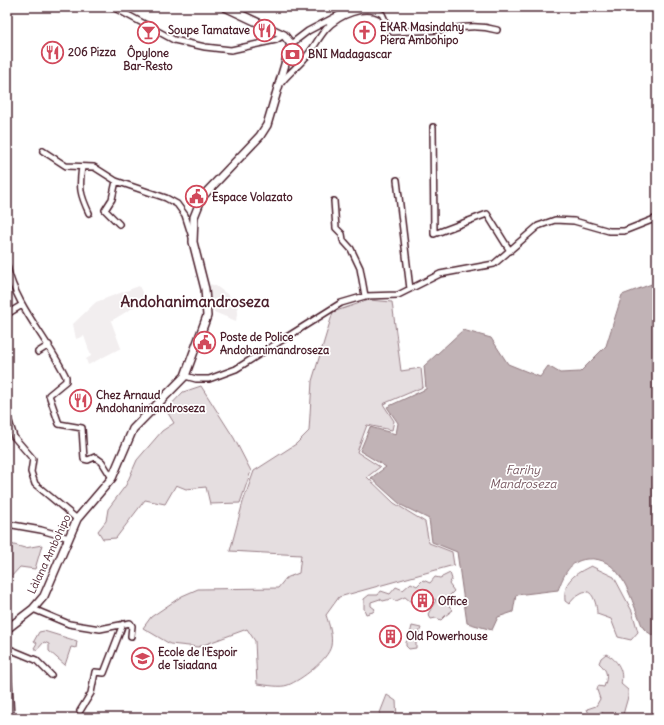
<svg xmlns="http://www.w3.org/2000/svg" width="664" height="725" viewBox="0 0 664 725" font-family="Delius,sans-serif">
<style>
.built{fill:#f2eeef}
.green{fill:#e5dee0;stroke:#987e86}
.water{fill:#c1b3b6;stroke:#91787e}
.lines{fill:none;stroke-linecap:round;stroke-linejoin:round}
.street-casing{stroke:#4a1f2b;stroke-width:8}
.secondary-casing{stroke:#4a1f2b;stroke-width:10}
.street{stroke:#fff;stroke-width:5}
.secondary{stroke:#fff;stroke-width:7}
.labels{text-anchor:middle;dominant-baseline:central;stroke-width:3.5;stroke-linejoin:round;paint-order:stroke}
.poi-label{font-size:11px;font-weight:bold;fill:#4a1f2b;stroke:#fff;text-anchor:start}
.street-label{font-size:11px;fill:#4a1f2b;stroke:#fff}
.water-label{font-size:12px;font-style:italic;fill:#74535c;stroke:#fff}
.district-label{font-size:15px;font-weight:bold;fill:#4a1f2b;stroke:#fff}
</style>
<rect width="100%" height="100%" fill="#fff"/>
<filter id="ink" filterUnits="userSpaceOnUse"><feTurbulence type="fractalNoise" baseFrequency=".025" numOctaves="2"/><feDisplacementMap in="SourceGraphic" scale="8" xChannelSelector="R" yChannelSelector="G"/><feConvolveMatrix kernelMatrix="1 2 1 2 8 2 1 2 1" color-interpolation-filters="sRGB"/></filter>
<g filter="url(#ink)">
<path class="built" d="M210,284L216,286L235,300L238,308L236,321L214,312L215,307H211Z
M139,286L146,300L111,321L121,348L88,365L86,359L91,356L84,336L76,339L73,324L96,302Z"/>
<path class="green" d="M369,300L392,302L401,371L421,368L423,387L383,404L394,421L392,430L367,425L357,452L380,467L367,477L394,503L425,522L429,543L452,552L454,565L339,597L326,615C329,624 333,636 331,646C328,660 301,680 288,685C280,688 267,685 257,684L255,641L247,629L198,647L170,644L143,628L151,617L182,596L198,589L278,588L286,578L299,573L301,555L230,551L243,502L254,471L296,444L309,431L312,381L333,312Z
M201,386L234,438L251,471L240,503L210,504L206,487L186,489L176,485L165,504L145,500L116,538L103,539L98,531L106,521L108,509L126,485L137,460L162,431L174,423L166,410L183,392Z
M7,543L25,548L42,545L35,569L20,567L9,579L7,595Z
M591,566L614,577L632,611L638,632L631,640L618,637L611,619L597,614C597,606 593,586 581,593C576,595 572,601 569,604L565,601C563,580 575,574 591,566Z
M450,573L452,579L449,584L454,591L449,596L451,600L449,606L453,610L445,616L441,620L436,618L431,619L428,614L436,600L418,592L411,602L405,597L396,601L391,599L383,601L380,599L371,602V606L375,609L373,612L366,614L364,609V599L369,595H378L381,591L390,594L396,587L403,590L411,583L417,586L423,580L430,583L435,577L440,578Z
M412,626L421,628L419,633H415L413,639L416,642V648L409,649L406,646V642L409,638Z
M44,631L77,641L76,648L71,647L65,665L49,651V644L44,642L37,650L34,648L37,643L34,641L39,632Z
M606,654C618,660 624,671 621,684L628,690V697L622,718C613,718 607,719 601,711L596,717H590L587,709L596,706L600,699L597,690L598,686L604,687C608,676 608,671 599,663L601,658Z
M387,695L396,701L397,718H378Z"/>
<path class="water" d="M657,282V638C653,635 648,633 644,629C641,626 640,619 638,615C628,591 619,556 587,559C569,561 564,575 558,590L516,595L513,612L498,617L492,630L467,623L457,552L432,542L429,519L401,505L371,478L386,467L360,451L370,427L396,434L398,423L387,407L426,389L424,366L463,330L491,338L508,364L540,377L548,366L560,373L580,372L606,346L622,295Z"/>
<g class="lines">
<defs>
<path id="street" d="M113,7L174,40L205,47L231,50L276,40L284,35
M291,44L308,31L354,7
M281,83C288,74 297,67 304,59C313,50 318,38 326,29C339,15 364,4 382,14L389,29L393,32C408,31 424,31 439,30C461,28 475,24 497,30
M433,127L434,234L487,214L510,251
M43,151L66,166L94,167L116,181L166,198L177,204L185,215L192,237
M82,167C79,188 80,194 89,213
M397,180L410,289
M116,181L112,199L105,210L119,224
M334,201L336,228L342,234L343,240L351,249L360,268L365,296
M7,266C16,307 48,339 66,377V381L49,395L59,424L82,428L84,459L88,460L95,457L102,462L112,478
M7,314L22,305
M38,352L49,345
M185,376L196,379H209L236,369L341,303L365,296L398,295L440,274L494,264L538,226L555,220L574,221L609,231H624L657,218
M7,415L14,437L33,459L31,472L35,484L77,519
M7,524L41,530L69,538
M33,609L69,624L100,629L130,623L132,626L131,636
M7,648L36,660L51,675
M80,711L91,693L95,672L104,673L123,624"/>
<path id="secondary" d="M7,629L33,609L44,596L77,519L112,478L133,429L185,376L207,316L205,289L193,242L194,217L202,197L260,136L267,125L291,44L284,35L225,7
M7,663L10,718"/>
</defs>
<use href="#street" class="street-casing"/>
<use href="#secondary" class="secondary-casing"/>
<use href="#street" class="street"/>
<use href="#secondary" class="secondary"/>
</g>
</g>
<defs>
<symbol id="restaurant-ring" viewBox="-11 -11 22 22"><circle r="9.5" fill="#fff" stroke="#d1495b" stroke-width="1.5"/><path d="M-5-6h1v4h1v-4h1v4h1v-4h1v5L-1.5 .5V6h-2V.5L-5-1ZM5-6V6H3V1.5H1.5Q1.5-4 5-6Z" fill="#d1495b"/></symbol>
<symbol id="bar-ring" viewBox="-11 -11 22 22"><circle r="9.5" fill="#fff" stroke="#d1495b" stroke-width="1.5"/><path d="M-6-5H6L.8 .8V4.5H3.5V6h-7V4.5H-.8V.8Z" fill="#d1495b"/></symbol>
<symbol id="church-ring" viewBox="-11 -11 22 22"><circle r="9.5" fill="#fff" stroke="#d1495b" stroke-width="1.5"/><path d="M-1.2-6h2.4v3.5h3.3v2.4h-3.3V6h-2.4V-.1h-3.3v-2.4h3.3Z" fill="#d1495b"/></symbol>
<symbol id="bank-ring" viewBox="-11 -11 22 22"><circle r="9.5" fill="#fff" stroke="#d1495b" stroke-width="1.5"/><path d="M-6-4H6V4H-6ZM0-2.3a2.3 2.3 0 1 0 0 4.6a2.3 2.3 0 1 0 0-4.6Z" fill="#d1495b"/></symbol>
<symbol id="civic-ring" viewBox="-11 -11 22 22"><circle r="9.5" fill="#fff" stroke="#d1495b" stroke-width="1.5"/><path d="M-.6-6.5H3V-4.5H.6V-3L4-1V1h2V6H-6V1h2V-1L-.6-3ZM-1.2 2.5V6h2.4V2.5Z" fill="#d1495b"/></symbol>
<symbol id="building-ring" viewBox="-11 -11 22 22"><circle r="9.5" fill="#fff" stroke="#d1495b" stroke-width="1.5"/><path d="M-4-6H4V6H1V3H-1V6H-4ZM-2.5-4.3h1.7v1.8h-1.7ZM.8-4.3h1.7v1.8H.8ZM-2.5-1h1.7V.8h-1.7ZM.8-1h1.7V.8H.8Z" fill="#d1495b"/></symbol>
<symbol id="school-ring" viewBox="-11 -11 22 22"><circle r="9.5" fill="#fff" stroke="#d1495b" stroke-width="1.5"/><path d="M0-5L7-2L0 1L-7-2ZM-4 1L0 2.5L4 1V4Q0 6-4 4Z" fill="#d1495b"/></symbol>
</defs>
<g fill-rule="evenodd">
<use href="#restaurant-ring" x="252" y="18" width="25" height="25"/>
<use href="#bar-ring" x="136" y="20" width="25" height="25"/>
<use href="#church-ring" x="352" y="20" width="25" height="25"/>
<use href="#restaurant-ring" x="40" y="40" width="25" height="25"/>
<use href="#bank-ring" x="280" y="42" width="25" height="25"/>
<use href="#civic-ring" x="184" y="184" width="25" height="25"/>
<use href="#civic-ring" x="192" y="330" width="25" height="25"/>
<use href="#restaurant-ring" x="68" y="388" width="25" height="25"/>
<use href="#building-ring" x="410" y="588" width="25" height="25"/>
<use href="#building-ring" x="378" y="624" width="25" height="25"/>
<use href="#school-ring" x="130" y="646" width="25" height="25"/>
</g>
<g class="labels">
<g class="poi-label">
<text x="380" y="27">EKAR Masindahy<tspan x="380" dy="13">Piera Ambohipo</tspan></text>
<text x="250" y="30" text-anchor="end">Soupe Tamatave</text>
<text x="68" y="52">206 Pizza</text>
<text x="148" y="53" text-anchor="middle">Ôpylone<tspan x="148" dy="13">Bar-Resto</tspan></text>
<text x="308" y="54">BNI Madagascar</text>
<text x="212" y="197">Espace Volazato</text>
<text x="220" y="337">Poste de Police<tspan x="220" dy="13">Andohanimandroseza</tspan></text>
<text x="96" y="395">Chez Arnaud<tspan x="96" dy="13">Andohanimandroseza</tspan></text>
<text x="438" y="601">Office</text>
<text x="406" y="636">Old Powerhouse</text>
<text x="158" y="652">Ecole de l'Espoir<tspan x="158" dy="13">de Tsiadana</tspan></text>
</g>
<g class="street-label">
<text transform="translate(49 554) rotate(-65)">Làlana Ambohipo</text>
</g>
<g class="water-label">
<text x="523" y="469">Farihy<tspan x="523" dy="14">Mandroseza</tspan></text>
</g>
<g class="district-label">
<text x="195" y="301">Andohanimandroseza</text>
</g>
</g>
<rect width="664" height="725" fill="none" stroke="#fff" stroke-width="24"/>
<rect x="12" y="12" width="640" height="701" fill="none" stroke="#4a1f2b" stroke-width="1.5" filter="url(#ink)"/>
</svg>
